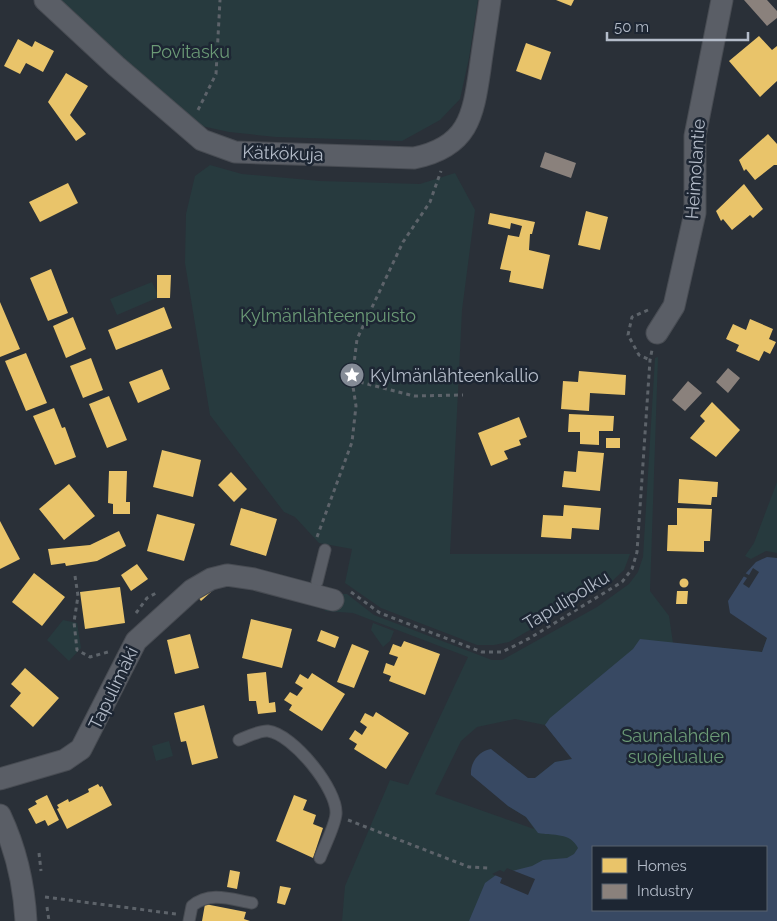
<svg xmlns="http://www.w3.org/2000/svg" width="777" height="921" viewBox="0 0 777 921" font-family="Raleway,sans-serif">
<style>
.green{fill:#273a3e;fill-rule:evenodd}
.water{fill:#384963;fill-rule:evenodd}
.pier{fill:#2a3038}
.homes{fill:#e9c46a}
.industry{fill:#8a817c}
.lines{fill:none;stroke-linecap:round;stroke-linejoin:round}
.lane-casing{stroke:#484c53;stroke-width:13}
.street-casing{stroke:#484c53;stroke-width:23}
.path{stroke:#5d636a;stroke-width:3;stroke-dasharray:4 4;stroke-linecap:butt}
.lane{stroke:#5a5e66;stroke-width:11}
.street{stroke:#5a5e66;stroke-width:21}
.labels{text-anchor:middle;dominant-baseline:central;stroke-width:5;stroke-linejoin:round;paint-order:stroke}
.park-label{font-size:18px;fill:#6b9a76;stroke:#1d2633}
.street-label{font-size:18px;fill:#b4bcc9;stroke:#1d2633}
.poi-label{font-size:18px;fill:#b4bcc9;stroke:#1d2633;text-anchor:start}
</style>
<rect width="100%" height="100%" fill="#2a3038"/>
<path class="green" d="M52,0H478L469,58L460,99L440,120L402,141L276,137L229,132L197,125Z
M210,165L242,174L320,181L420,184L455,173L475,210L462,310L450,554H630L624,570L609,584L509,642L494,645H477L381,608L345,583L352,549L319,543L295,517L284,512L210,415L185,263L186,214L195,176Z
M152,282L159,297L117,315L110,299Z
M658,357L650,591L669,616L673,643L762,652L767,638L777,921H342L345,886L390,780L408,785L468,657L353,613L325,611L327,606L339,609L343,594H347L374,615L492,660H502L597,607L629,584L638,572L643,557L655,358ZM515,719L545,725L573,759L555,762L535,778H528L508,806L526,817L534,829L435,794L461,741L477,727ZM593,847H766V910H593Z
M777,482V553L766,551L751,559L745,556L754,543Z
M63,620L77,623L81,648L69,661L47,640Z
M373,623L394,631L390,641L383,647L371,630Z
M169,741L173,756L156,761L152,746Z"/>
<path class="water" d="M767,557L777,558V921H469L485,883L496,875L532,866L543,860L567,858L574,854L578,848C570,832 554,836 538,833L526,817L508,806L471,775C470,762 479,751 491,749L528,778H535L555,762L572,759L545,725L550,718L633,649L640,639L762,652L767,638L730,613L728,601L746,573L756,562ZM593,847H766V910H593Z"/>
<path class="pier" d="M753,568L759,572L749,588L743,584L747,578L741,575L743,572L749,575Z
M507,868L535,879L528,895L500,883L502,878L492,874L500,870L504,872Z"/>
<path class="homes" d="M556,0H574L571,6Z
M759,36L772,50L777,46V81L760,97L729,61Z
M18,39L32,47L35,41L54,51L43,72L26,63L20,74L4,66Z
M526,43L551,52L541,80L516,71Z
M66,73L88,86L70,115L86,134L76,141L48,102Z
M768,134L777,144V165H774L755,180L746,169L744,171L739,160Z
M68,183L78,203L40,222L29,202Z
M744,184L763,209L753,218L750,215L732,230L723,219L721,221L716,211Z
M586,211L608,217L600,250L578,245Z
M490,213L535,222L532,234H530L529,250L550,255L543,289L509,282L511,271L500,269L508,235L519,237L522,226L511,223L510,229L488,224Z
M51,269L68,313L48,321L30,278Z
M157,275H171L170,298H157Z
M0,302L20,349L0,357Z
M164,307L172,328L116,350L108,330Z
M73,317L86,349L66,358L53,326Z
M750,319L773,329L769,339L776,342L770,354L764,351L759,361L736,351L739,345L726,339L733,324L746,330Z
M26,353L47,403L26,411L5,361Z
M91,358L103,390L83,398L70,366Z
M162,369L170,389L138,403L129,382Z
M579,371L626,375L625,395L590,393L589,411L561,409L563,381L578,382Z
M109,396L127,440L107,448L89,404Z
M712,402L740,430L716,457L690,438L705,421L700,416Z
M54,408L62,428L65,427L76,457L55,465L33,416Z
M569,414L614,416L613,431H599V445L580,444V432H568Z
M519,417L527,437L519,440L521,445L504,451L508,459L491,466L478,433Z
M606,438H620V448H606Z
M162,450L201,460L193,497L153,487Z
M578,451L604,453L600,491L562,487L564,471L576,472Z
M109,471H127L126,502H130V514H113V504L108,503Z
M231,472L247,489L234,502L218,485Z
M679,479L718,482L717,497H712L711,505L678,503Z
M69,484L95,516L64,540L39,509Z
M564,505L601,508L599,530L572,528L571,539L541,537L543,515L563,516Z
M241,508L277,519L266,556L230,545Z
M677,508L712,509L710,541H704V552L667,551L668,525H677Z
M157,514L195,524L184,561L147,551Z
M0,521L20,559L0,569Z
M119,531L126,546L97,561L66,566L65,563L51,565L48,549L90,545Z
M137,564L148,579L131,591L121,575Z
M34,573L65,597L42,626L12,602Z
M679.5 583a4.5 4.5 0 1 1 9 0a4.5 4.5 0 1 1-9 0Z
M120,587L125,623L85,629L80,592Z
M208,589L211,592L201,601L198,597Z
M677,591H688L687,604H676Z
M251,619L292,629L282,668L242,658Z
M321,630L339,637L335,648L317,641Z
M190,634L199,668L175,674L167,640Z
M404,641L440,654L425,695L389,681L391,676L383,673L386,663L394,666L398,657L389,654L393,644L401,647Z
M352,644L369,651L354,688L337,682Z
M25,668L59,698L33,727L10,706L21,693L11,684Z
M266,672L269,703L275,702L276,712L258,714L256,701H249L247,674Z
M312,673L345,694L322,731L289,710L292,705L284,700L290,692L297,696L303,688L295,683L300,674L308,679Z
M204,705L218,758L192,765L186,741L181,742L174,713Z
M376,712L409,733L386,769L354,749L357,744L349,739L355,730L362,735L367,727L360,722L365,713L373,717Z
M98,784L100,787L102,786L112,805L67,829L57,809L59,808L57,805L68,799L69,802L89,792L88,789Z
M47,795L59,820L48,826L45,820L36,824L28,809L37,804L35,801Z
M294,795L307,800L303,810L316,815L313,824L323,828L313,858L276,841Z
M230,870L240,872L237,889L227,887Z
M280,886L291,888L285,905L277,903Z
M205,904L246,912L244,919L250,921H202Z"/>
<path class="industry" d="M744,0H767L777,11V18L767,26Z
M545,152L576,163L571,178L540,167Z
M728,368L740,378L728,393L716,382Z
M688,381L702,393L685,411L672,400Z"/>
<g class="lines">
<defs>
<path id="lane" d="M317,582L325,550
M239,740C247,737 260,730 268,731C293,734 338,790 336,814C335,826 324,847 320,858
M189,921L192,906C210,891 230,899 252,903"/>
<path id="street" d="M45,0L116,66L202,140L235,152L414,158C468,147 473,117 480,69C483,46 487,23 490,0
M657,333L674,306L695,213V136L722,0
M0,779L65,760L81,749L136,641L192,590L211,579L227,575L254,579L333,600
M0,815C16,849 24,884 26,921"/>
</defs>
<use href="#lane" class="lane-casing"/>
<use href="#street" class="street-casing"/>
<path class="path" d="M198,110L216,74L220,0
M648,310L632,317L628,335L639,355L650,360
M352,380L414,396L463,395
M317,537L352,442L356,406L352,380L357,339L403,242L430,202L441,171
M75,576L78,596L74,622L77,650L90,657L108,652
M351,592L380,613L482,652H502L530,638L622,582L632,569L637,552L650,360L652,350
M136,613L147,598L158,592
M348,820L469,867L488,868
M39,853L41,871
M45,897L176,914
M47,907L49,921"/>
<use href="#lane" class="lane"/>
<use href="#street" class="street"/>
</g>
<defs>
<symbol id="sight-disc" viewBox="-11 -11 22 22"><circle r="9.5" fill="#848b96" stroke="#1d2633"/><path d="M0-6L1.8-2.2L6-1.7L2.9 1.2L3.7 5.4L0 3.3L-3.7 5.4L-2.9 1.2L-6-1.7L-1.8-2.2Z" fill="#fff"/></symbol>
</defs>
<g fill-rule="evenodd">
<use href="#sight-disc" x="338" y="361" width="28" height="28"/>
</g>
<g class="labels">
<g class="park-label">
<text x="190" y="51">Povitasku</text>
<text x="328" y="315">Kylmänlähteenpuisto</text>
<text x="676" y="735">Saunalahden<tspan x="676" dy="21">suojelualue</tspan></text>
</g>
<g class="street-label">
<text transform="translate(283 153) rotate(2)">Kätkökuja</text>
<text transform="translate(695 169) rotate(-86)">Heimolantie</text>
<text transform="translate(566 600) rotate(-31)">Tapulipolku</text>
<text transform="translate(113 688) rotate(-64)">Tapulimäki</text>
</g>
<g class="poi-label">
<text x="370" y="375">Kylmänlähteenkallio</text>
</g>
</g>
<rect x="592" y="846" width="175" height="65" fill="#1d2633" stroke="#59626f"/>
<rect x="602" y="858" width="25" height="15" fill="#e9c46a" stroke="#59626f"/>
<text x="637" y="871" font-size="15" fill="#b4bcc9">Homes</text>
<rect x="602" y="884" width="25" height="15" fill="#8a817c" stroke="#59626f"/>
<text x="637" y="896" font-size="15" fill="#b4bcc9">Industry</text>
<path d="M607 32v8h141v-8" fill="none" stroke="#b4bcc9" stroke-width="2.5"/>
<text x="614" y="32" font-size="15" fill="#b4bcc9" stroke="#1d2633" stroke-width="4" paint-order="stroke">50 m</text>
</svg>
